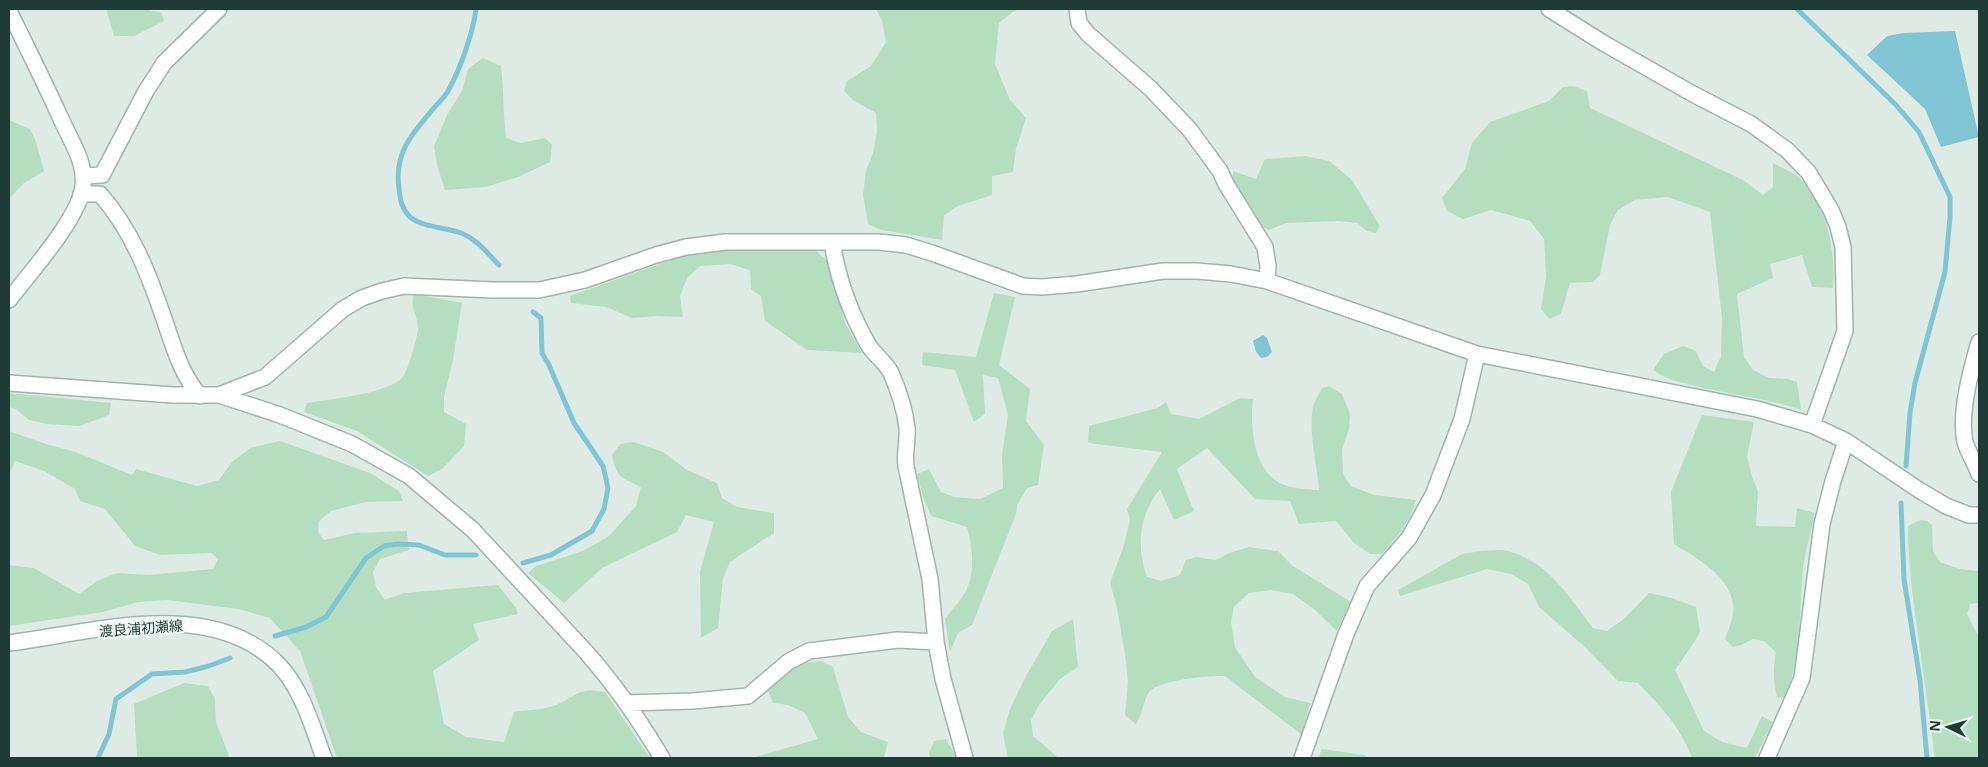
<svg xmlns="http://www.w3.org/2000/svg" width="1988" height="767" viewBox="0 0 1988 767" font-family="'Noto Sans','Noto Sans JP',sans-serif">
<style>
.green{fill:#b5dec1}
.water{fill:#81c5d5}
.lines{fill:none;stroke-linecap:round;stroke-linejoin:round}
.stream{stroke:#81c5d5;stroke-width:5}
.street-casing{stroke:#a1b3ad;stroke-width:18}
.secondary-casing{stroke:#9cb7ae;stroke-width:18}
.street{stroke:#fff;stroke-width:15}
.secondary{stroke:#fff;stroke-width:15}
.labels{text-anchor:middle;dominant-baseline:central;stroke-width:4.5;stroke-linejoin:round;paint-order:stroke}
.street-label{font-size:14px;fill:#1e3b35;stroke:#eef7f3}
</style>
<rect width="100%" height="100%" fill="#deebe5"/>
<path class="green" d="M106,9H149L150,11L161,12L164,21L134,36H114Z
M876,9H1021L1014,11L999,23L995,64L1010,100L1026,118L1016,149L1013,172L992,176V195L958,206L944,215L942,240L881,230L868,224L863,195L866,170L873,153L877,132L876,113L853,100L844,91L847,81L871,66L886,42L882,21Z
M483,58L501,66C504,90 503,114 506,138L520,143L545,138L552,145L550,162L518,177L486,187L445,190L437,165L434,146L447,115L462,91L468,69Z
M1573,86L1587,91L1590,108L1743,180L1763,195L1773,187V163C1780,167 1788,170 1794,174C1827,195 1836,253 1833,288L1812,287L1802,255L1770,264L1773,278L1737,294L1744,357L1753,370L1769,378L1788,379L1797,382L1801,410C1765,397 1726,395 1688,384C1675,381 1664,378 1653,370L1664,354L1683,346L1696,351L1703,366L1714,372L1721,356L1722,318L1710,212L1668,197L1635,200L1618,210L1610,225L1600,275L1593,282L1570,283L1561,314L1549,319L1541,309L1546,277L1544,239L1530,221L1491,210L1463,219L1447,211L1442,198L1465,169L1472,143L1490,122L1549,101L1563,87Z
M9,120L30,129L35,139L44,171L24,183L9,199Z
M1306,156L1329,161L1352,180L1380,226L1376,233L1367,231L1357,223L1338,221L1286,223L1269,230L1258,224L1232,184L1233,171L1256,179L1265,159Z
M815,250L829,262L845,323L862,353L807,350L765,321L761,296L751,289L750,270L730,264L700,266L687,278L680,296L683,317L656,316L632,318L606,307L571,303L570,296L687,254L723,251Z
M994,293L1015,297L999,365L1030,389L1026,421L1044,445L1038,485L1027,488L1017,505L1016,514L972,625L958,633L950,652L945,619C952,609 964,597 968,586C975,567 972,546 967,527L931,516L923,497L917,474L929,469L941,492L954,497L980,499L1003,488L1002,455L1008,415L998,378L983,375L985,414L974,422L955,370L922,365L923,352L976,357Z
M414,294L462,303L453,360L444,397V412L466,424L464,446L442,469L428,476L357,431L304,412L307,403C330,399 386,394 402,378C407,374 418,335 418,328C418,315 409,308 414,294Z
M1329,386L1342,394L1350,414L1349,429L1342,449L1343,474L1351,486L1374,495L1416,500C1410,522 1398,537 1382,554H1370L1354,543L1336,521L1299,524L1290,501L1255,499L1207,448L1177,469L1194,511L1174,520L1160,489C1139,515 1136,546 1147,577L1161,581L1180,575L1186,560L1196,557L1216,560L1229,553L1249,547L1278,551L1293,566L1351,602L1337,631L1315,610L1293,594L1271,590L1249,593L1234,607L1231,622L1235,647L1255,677L1285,697L1310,703L1302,735L1225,676C1210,675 1158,680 1149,692C1143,701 1143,714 1136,724L1125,715L1128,682L1126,661L1117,608L1110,583L1123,548L1130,520L1127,509L1162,452L1088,443L1089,426L1158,408L1166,402L1171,414L1199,419L1240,398L1253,399C1250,426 1253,469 1280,483C1292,489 1306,489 1319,490C1317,463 1308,433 1313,406C1315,400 1319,394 1322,388Z
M9,393L111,403L109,415L80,426L47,424L29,420L16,409L9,407Z
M1702,415L1754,422L1747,456L1752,477L1758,491L1756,526L1795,527L1797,508L1815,513C1811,532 1805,551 1803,570C1799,612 1802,658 1785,698L1777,697C1773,681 1773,668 1776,652L1764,641L1753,639L1741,645L1733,647L1725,639C1729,628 1735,616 1733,604C1729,575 1696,558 1674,544L1671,492Z
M9,431L49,445L76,452L132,475L136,469L197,486L219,480L232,462L250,448L280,441L370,473L399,491L403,501L366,502L331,511L319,521L318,532L324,540L355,533L407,531L409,550L380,559L373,572L376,587L385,600L404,593L498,585L516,608L518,614L473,624L479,640L433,671L444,724L466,737L504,742L514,712C526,710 542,710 553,706C576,698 576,686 605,692L650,758H337L300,651L270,618L238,609L166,600L138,602L103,612L9,626V565L34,568L79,594L97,581L117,573L148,575L213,569L218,559L211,553L160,555L135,546L105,509L80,501L75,489L44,471L15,461L9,475Z
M634,442L663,452L687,470L717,483L722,498L737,507L774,513V533L730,562L723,578L718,628L701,638L700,572L714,522L686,515L677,532L602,568L564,603L528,573L536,566L583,551L609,536L636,506L641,487C620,477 617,478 612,455L620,444Z
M1921,520L1927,521L1932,525L1933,551L1940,562L1960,569L1979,571V603L1970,604L1967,614L1979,637V758H1935L1912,591L1908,542V526Z
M1481,551C1489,551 1500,549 1508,551C1549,562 1569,597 1593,628L1607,631L1624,619L1649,593L1672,598L1696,607L1700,632L1693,644L1675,670L1704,731L1722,742L1747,748L1762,716L1773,722L1755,758H1692C1680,726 1661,707 1638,683L1618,681L1585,647L1539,607L1528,584L1511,574L1487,569L1400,596L1398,590L1462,554Z
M1073,619L1078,667L1060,679L1039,705L1031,720L1033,736L1059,758H1008L1003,734L1010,709L1026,676L1052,631Z
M821,661L833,667L848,717L861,732L888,742L884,758H751L818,739L805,713L788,705L773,703L768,691L795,664Z
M184,683L208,686L215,699L216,722L230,758H137L134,704Z
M946,739L957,758H930L929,753L934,741Z
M1322,749L1364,755L1369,758H1318Z"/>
<path class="water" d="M1955,31L1979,137L1941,147L1925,109L1867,55L1887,36L1904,33Z
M1263,335L1267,338L1272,352L1267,357L1261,358L1256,352L1253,341Z"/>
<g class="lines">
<path class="stream" d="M476,9C473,33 460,70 448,91C444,98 438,103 433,109C411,135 394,153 399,189C400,200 402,209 410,217C424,228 445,227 461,233C477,239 487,253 499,265
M1797,9L1896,105L1919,132L1950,197V217L1945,272L1915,383L1910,413L1906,466
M1901,503L1904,579L1920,680L1927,758
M523,563L551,555L592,531L604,509L608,488L603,466L574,423L549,365L542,353L541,318L533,312
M275,636L306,627L326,617L366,558L384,546L397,544L419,545L445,555H476
M98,758L109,734L116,699L152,674L185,672L209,666L230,658"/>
<defs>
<path id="street" d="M1077,9L1079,23L1088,34L1151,89L1190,130L1220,171L1226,184L1265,247L1268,266L1267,281
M1549,9L1605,44L1693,94L1751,124L1787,150L1809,173L1831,210L1838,227L1843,247L1845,331L1812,425
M83,176L102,175L146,91L164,63L219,9
M81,194H100C131,229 148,272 163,316C173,344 180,373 200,396
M832,242C838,280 850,313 869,346C875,355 886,363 891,373C898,389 905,410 907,428C908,441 904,453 906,466L930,579L936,642L943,679L965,758
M1979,342C1971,370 1959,413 1965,442C1968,452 1975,463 1979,474
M9,383L173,395H219L265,377L343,309L362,298L382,291L404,286L493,290H539L585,280L656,255L686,247L725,242H879L906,245L932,253L1023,286L1042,287L1077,284L1163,271H1197L1231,274L1267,281L1477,354L1757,409L1812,425L1846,441L1919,490L1946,506L1969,515H1979
M219,395L280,415L352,444L409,476L473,530L587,653C615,685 640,721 662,758
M626,703L693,701L748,696L788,662L809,651L898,640L936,642
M1302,758L1346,634L1367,586L1409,538L1433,495L1462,419L1477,354
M1767,758L1802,678L1822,524L1833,481L1846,441"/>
<path id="secondary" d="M9,11C27,47 45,84 62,121C71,141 86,163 83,186C80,217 29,274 9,300
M9,643C91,633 209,596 277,663C302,688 312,726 324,758"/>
</defs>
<use href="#street" class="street-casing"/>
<use href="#secondary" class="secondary-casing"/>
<use href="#street" class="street"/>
<use href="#secondary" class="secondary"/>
</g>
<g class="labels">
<g class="street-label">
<text transform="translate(141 628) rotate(-4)">渡良浦初瀬線</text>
</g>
</g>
<rect width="1988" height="767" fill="none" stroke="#1e3b35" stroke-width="20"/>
<g transform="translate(1948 727) rotate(275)" stroke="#eef7f3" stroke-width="4" paint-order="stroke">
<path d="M0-4L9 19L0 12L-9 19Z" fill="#1e3b35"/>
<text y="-8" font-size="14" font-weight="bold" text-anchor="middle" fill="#1e3b35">N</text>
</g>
</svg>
